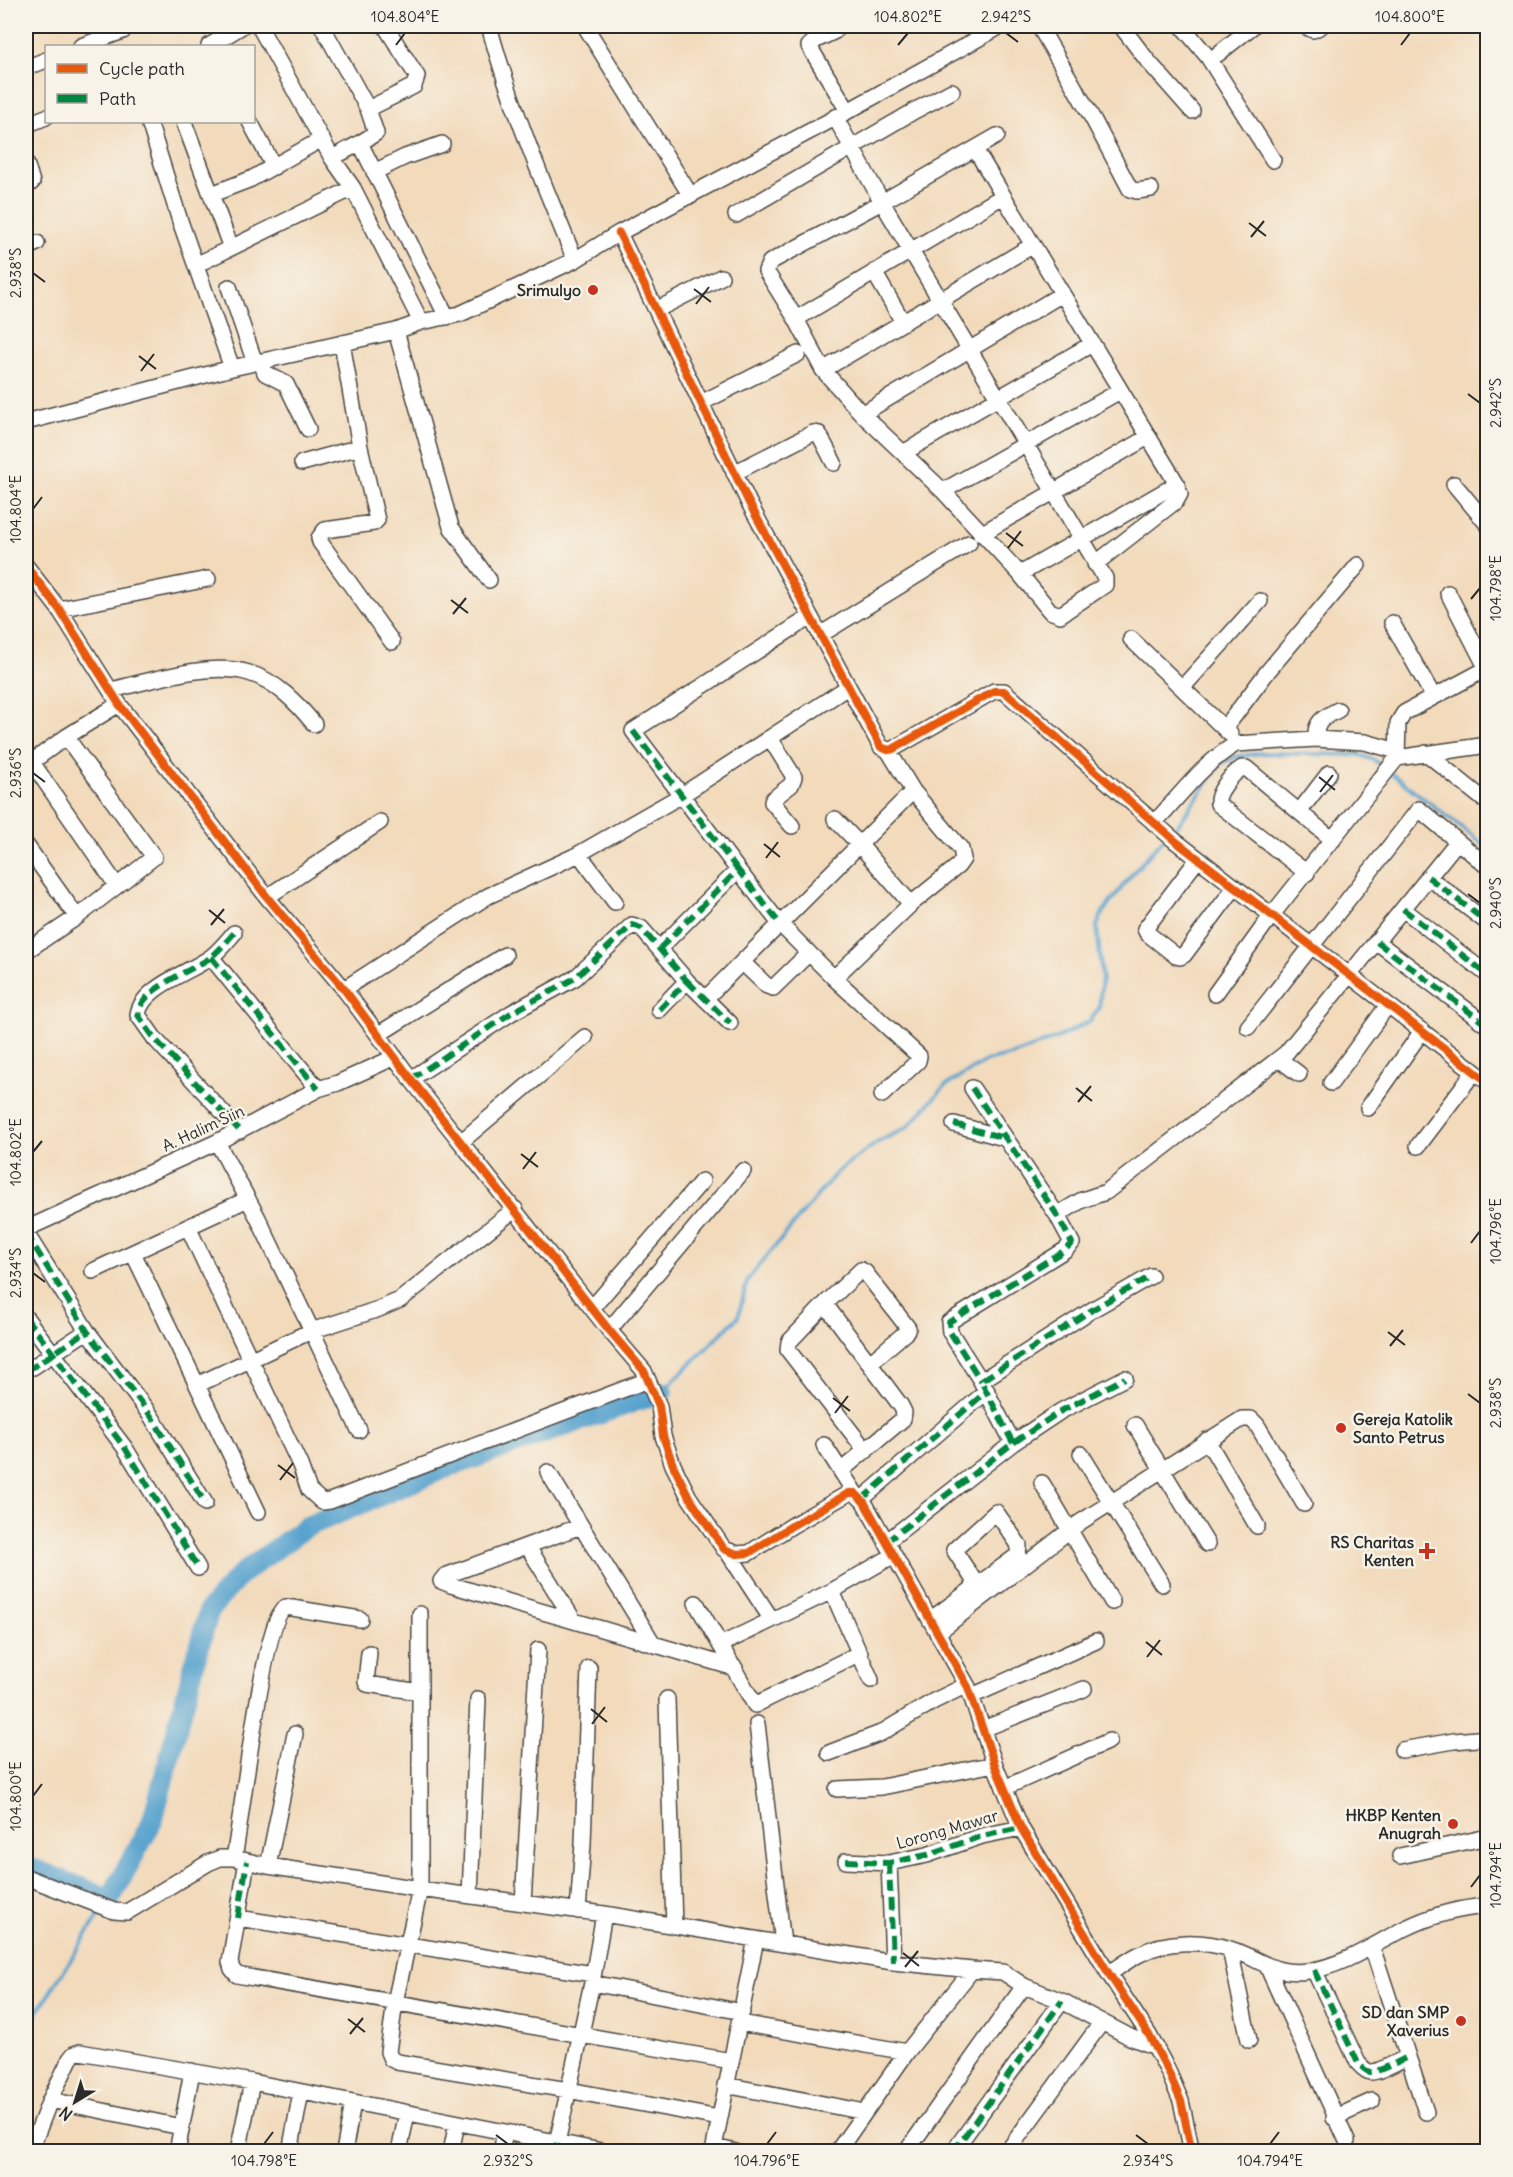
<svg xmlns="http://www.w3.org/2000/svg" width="1513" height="2177" viewBox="0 0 1513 2177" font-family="Delius,sans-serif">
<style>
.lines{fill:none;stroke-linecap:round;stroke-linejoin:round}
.stream{stroke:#56a2ce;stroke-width:4}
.river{stroke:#56a2ce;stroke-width:21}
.minor-casing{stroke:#494541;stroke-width:18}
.minor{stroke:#fff;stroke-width:15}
.quiet{stroke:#00873e;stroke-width:6;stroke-dasharray:12 6;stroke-linecap:butt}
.cycleway-casing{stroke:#f7f3e8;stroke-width:11}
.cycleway{stroke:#e8590c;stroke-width:8}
.ticks{fill:none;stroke:#2b2b2b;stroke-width:2}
.poi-dot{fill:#c8321e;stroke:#f7f3e8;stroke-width:2}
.labels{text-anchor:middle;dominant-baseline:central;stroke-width:5;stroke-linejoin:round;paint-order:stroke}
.poi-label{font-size:16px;font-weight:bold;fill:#2b2b2b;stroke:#f7f3e8;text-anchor:end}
.street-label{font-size:16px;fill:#2b2b2b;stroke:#f7f3e8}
.neatline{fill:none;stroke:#2b2b2b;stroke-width:2}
.ticks-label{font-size:15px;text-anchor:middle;fill:#2b2b2b}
</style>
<rect width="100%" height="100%" fill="#f7f3e8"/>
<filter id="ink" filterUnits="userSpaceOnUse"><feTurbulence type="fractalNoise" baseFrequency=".0167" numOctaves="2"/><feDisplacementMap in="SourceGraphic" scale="12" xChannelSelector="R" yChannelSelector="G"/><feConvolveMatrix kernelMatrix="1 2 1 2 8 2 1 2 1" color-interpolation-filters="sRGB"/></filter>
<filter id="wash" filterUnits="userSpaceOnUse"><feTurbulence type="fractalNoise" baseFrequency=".008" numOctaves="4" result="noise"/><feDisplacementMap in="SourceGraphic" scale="24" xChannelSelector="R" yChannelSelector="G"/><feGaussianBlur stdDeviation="1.35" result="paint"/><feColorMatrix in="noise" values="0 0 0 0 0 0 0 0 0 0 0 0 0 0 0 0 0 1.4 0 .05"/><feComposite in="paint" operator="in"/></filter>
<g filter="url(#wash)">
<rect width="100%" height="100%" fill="#f2dabb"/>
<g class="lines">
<path class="stream" d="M1391,773L1488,848
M1171,831L1178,825L1220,764L1235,757L1262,753L1360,755L1374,760L1385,769
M662,1392L738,1317L748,1279L837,1172L878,1142L908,1127L945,1086L986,1061L1016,1054L1059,1037L1090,1021L1099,1008L1102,978L1097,926L1103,912L1132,874L1165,837
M26,2030L103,1909"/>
<path class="river" d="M26,1866L110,1899L152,1822L209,1610L240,1575L306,1527L443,1469L662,1392"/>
</g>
</g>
<g filter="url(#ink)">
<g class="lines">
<defs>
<path id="minor" d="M259,26L332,158L360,143
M322,26L368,109
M385,26L417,76L414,86L368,109L376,133L360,143L447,317
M489,26C511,106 543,183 575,260
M585,26L691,196
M834,26L835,31L816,40L809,46L848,111
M1039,26L1094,121L1130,189L1137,191L1151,189
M1121,26L1147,60L1192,111
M1182,26L1208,57L1273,160
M1304,26L1313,30L1321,26
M81,46L123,31
M209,46L242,26
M1218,54L1253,26
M26,68L46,60
M835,117L882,202L1105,578V585L1060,615L1050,611L1020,574L943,491L862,414L823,370L796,319L766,271L770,262L882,202L997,136
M149,122L180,221L232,368
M184,122L231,248
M250,122L274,167
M26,125L46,117
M975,149L1177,484L1180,494L1176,501L1095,564
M332,158L353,188L421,322
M26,163L32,182L26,187
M374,172L405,157L442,144
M212,194L251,179L322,139
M736,215L916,110L952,91
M619,233L749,503L881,747L888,750L893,749L994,691H1004L1174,840L1488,1082
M26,248L37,243
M200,263L353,188
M874,272L903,322
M229,287L255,363
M656,310L721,277
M796,319L1003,196
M396,331L451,527L489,580
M342,343L360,447L377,520L374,523L325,530L319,538L320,542L392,642
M261,361L265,373L286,384L308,429
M823,370L1033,245
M701,403L798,354
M862,414L1062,294
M26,422L232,368L396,331L421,322L460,314L575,260L619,233L848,111L1001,26
M903,453L1092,344
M302,463L360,447
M734,473L813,433L819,434L834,463
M1454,484L1488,525
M943,491L1120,391
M981,534L1148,437
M26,566L59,609L119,704L267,897L344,989L411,1079L609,1330L644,1371L659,1406L663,1436L673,1465L689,1497L724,1549L737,1554L749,1553L793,1525L849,1493H855L864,1502L968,1687L996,1768L1021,1828L1109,1974L1149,2035L1168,2071L1181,2101L1192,2152
M1020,574L1177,484
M1448,593L1487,669
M59,609L208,579
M1392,623L1433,696
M820,635L969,543
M1131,639L1230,734
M1183,687L1260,601
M111,690C151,681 209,661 249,673C276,681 297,703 314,724
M1225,728L1268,671L1358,565
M770,738L794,777L791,785L773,799L772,802L792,826
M1316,739L1365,742L1397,751
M1426,753L1488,803
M1397,758L1488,745
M31,761L117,886
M26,766L66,737L119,704
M1299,812L1329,773
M835,819L859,844L911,904
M1154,823C1180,796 1203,763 1236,744L1316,739C1314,722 1324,717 1338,710
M26,845L77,917
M579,854L615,902
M1198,859L1145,929L1147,933L1176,956L1180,957L1184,955L1235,887
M738,870L633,731L810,617
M1307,873L1218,804C1216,793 1232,774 1242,768H1246L1333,840
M1428,877L1488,923
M267,897L380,822
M1403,909L1488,975
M234,933C227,941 219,951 211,957C191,972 141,987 138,1015L155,1039L240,1131
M1377,942L1488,1026
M660,948L738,870L780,924L834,978L919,1056L918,1061L882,1095
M26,951L77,917L154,857L66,737
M211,957L318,1089
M742,962L767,986L773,988L809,953
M834,978L911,904L958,866L963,859L961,849L913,791L888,750
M687,981L730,1023
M344,989L488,896L575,856L682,795L848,687
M1215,994L1271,916L1397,758L1398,723L1404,713L1488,668
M705,999L913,791
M1248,1027L1419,809L1488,867
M379,1034L505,955
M1279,1059L1299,1074
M411,1079L511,1013L575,978L632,925L641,928L687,981L659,1010
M1331,1083L1388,1005
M972,1088L1057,1215L1072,1243L1065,1250L949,1322L950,1332L981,1381
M1368,1108L1422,1031
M954,1124L1004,1138
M462,1141L585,1037
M217,1142L258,1218L359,1430
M1418,1146L1474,1072
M1057,1215L1082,1200L1106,1192L1286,1053L1457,842
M188,1227L300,1465L309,1490L322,1502L330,1501L648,1380
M26,1229L217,1142L318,1089L338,1083L395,1057
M26,1233L87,1331L151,1416L205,1503
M133,1253L197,1385L311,1331L379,1309L400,1300L515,1209
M93,1271L248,1199
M825,1304L901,1406L904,1412L903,1419L842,1470
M592,1308L702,1181
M26,1318L125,1448L198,1568
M609,1330L743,1171
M26,1366L33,1367L87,1331
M197,1385L258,1512
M1135,1425L1207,1544
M1207,1440L1257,1526
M1013,1443L981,1381L1095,1308L1151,1276
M824,1445L855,1493
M866,1451L788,1350L789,1342L825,1304L861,1270L865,1272L908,1328L905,1333L870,1363
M1081,1454L1162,1584
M548,1472L654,1645
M1042,1483L1112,1602
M862,1499L987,1391
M581,1526L445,1576L441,1581L451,1585L735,1668
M886,1542L1013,1443L1061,1411L1125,1378
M528,1547L574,1621
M727,1551L772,1620
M696,1603L755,1705L860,1653
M420,1614V1889L395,2002L388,2052L391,2059L397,2062L568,2090L719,2118
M360,1619L286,1607C263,1617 241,1824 234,1858L268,1866L420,1889L604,1914L893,1962L972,1970
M930,1620L1018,1555L1019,1545L996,1512L954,1550L977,1585
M937,1633L1079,1523L1242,1419H1251L1257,1425L1304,1504
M720,1645L832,1591
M369,1653L366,1682L367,1684L420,1692
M871,1680L832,1591L894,1555
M972,1696L1096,1641
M667,1699L674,1926
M757,1724L783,1944
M983,1729L1084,1689
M1402,1750L1454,1741L1488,1738
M829,1753L881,1733L934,1701L967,1685
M1004,1788L1109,1741
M837,1789L882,1787L994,1764
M1400,1856L1488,1837
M247,1861L230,1962L232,1969L237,1975L731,2061
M846,1861L889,1863L927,1855L982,1836L1021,1828
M889,1863L893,1962
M268,1866L295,1734
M26,1877L114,1911L127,1912L208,1863L220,1858H234
M470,1896L478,1699
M523,1903L538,1650
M578,1911L583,1844L589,1668
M238,1918L593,1974
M1372,1947L1426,2112
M1230,1949L1249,2040
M1267,1966L1347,2141
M1314,1970L1358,2063C1361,2066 1365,2071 1370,2072C1378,2073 1400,2060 1408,2057
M1109,1974C1119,1967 1129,1959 1140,1954C1165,1940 1203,1940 1230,1949C1259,1958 1274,1976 1308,1971C1343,1966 1373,1945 1404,1929C1430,1916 1458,1908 1488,1906
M592,1983L742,2012
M740,2023L907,2052
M725,2085L865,2112
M50,2100L181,2127
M1334,2118L1372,2101
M714,2147L736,2152
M30,2152L50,2100L70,2059L74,2054L80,2052L252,2082L606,2152
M177,2152L192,2071
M238,2152L252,2082
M290,2152L301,2092
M344,2152L353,2103
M399,2152L407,2113
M451,2152L457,2123
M501,2152L505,2133
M555,2152L592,1983L604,1914
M713,2152L756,1939
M837,2152L907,2052L972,1970L1003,1972L1024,1986L1062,2001L1130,2037L1156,2047
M906,2152L1024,1986
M953,2152L1062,2001
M1007,2152L1102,2022"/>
</defs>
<use href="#minor" class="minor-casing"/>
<use href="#minor" class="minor"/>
<path class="quiet" d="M633,731L738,870
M1428,877L1488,923
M1403,909L1488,975
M234,933C227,941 219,951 211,957C191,972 141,987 138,1015L155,1039L240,1131
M1377,942L1488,1026
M660,948L738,870L780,924
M211,957L318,1089
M687,981L730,1023
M411,1079L511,1013L575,978L632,925L641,928L687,981L659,1010
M972,1088L1057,1215L1072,1243L1065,1250L949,1322L950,1332L981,1381
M954,1124L1004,1138
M26,1233L87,1331L151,1416L205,1503
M26,1318L125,1448L198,1568
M26,1366L33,1367L87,1331
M1013,1443L981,1381L1095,1308L1151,1276
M862,1499L987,1391
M886,1542L1013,1443L1061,1411L1125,1378
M846,1861L889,1863L927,1855L982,1836L1021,1828
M889,1863L893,1962
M238,1918L247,1861
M1314,1970L1358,2063C1361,2066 1365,2071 1370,2072C1378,2073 1400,2060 1408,2057
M555,2152L557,2143
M953,2152L1062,2001"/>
<defs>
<path id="cycleway" d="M619,233L749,503L881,747L888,750L893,749L994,691H1004L1174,840L1488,1082
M26,566L59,609L119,704L267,897L344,989L411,1079L609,1330L644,1371L659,1406L663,1436L673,1465L689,1497L724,1549L737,1554L749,1553L793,1525L849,1493H855L864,1502L968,1687L996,1768L1021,1828L1109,1974L1149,2035L1168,2071L1181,2101L1192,2152"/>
</defs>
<use href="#cycleway" class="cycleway-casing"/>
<use href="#cycleway" class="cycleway"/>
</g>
</g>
<path class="ticks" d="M1006,33L1018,42M396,45L405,33M898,45L908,33M1401,45L1410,33M1249,223L1266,236M1251,237L1264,221M33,273L45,282M694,289L711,302M696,304L709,287M139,356L156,369M141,371L154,354M1468,394L1480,403M33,509L42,497M1006,533L1023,546M1008,548L1021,531M1471,599L1480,588M451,600L468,613M453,614L466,598M33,773L45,782M1319,777L1335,790M1320,792L1333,775M764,844L780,857M766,858L778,842M1468,894L1480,903M209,910L225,923M211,925L224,909M1076,1088L1092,1101M1078,1102L1091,1086M33,1152L42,1141M521,1154L538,1167M523,1169L536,1152M1471,1243L1480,1231M33,1273L45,1282M1388,1332L1405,1345M1390,1346L1403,1330M1468,1394L1480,1403M833,1398L850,1411M835,1413L848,1396M278,1465L295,1478M280,1480L293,1463M1146,1642L1162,1655M1147,1657L1160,1640M591,1709L607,1722M592,1724L605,1707M33,1796L42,1784M1471,1887L1480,1875M903,1953L919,1966M905,1967L918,1951M348,2019L365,2032M350,2034L363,2018M496,2135L508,2144M1136,2135L1148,2144M264,2144L273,2132M767,2144L776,2132M1270,2144L1279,2132"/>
<g class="poi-dot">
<circle cx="593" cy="290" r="6"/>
<circle cx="1341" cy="1428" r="6"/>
<path d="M1424 1542h6v6h6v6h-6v6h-6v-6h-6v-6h6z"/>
<circle cx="1453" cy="1824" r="6"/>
<circle cx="1461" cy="2021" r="6"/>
</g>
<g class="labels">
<g class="poi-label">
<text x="581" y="290">Srimulyo</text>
<text x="1353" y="1419" text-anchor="start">Gereja Katolik<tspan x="1353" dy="18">Santo Petrus</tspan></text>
<text x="1414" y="1542">RS Charitas<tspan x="1414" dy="18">Kenten</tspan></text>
<text x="1441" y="1815">HKBP Kenten<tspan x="1441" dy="18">Anugrah</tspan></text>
<text x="1449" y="2012">SD dan SMP<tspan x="1449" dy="18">Xaverius</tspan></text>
</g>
<g class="street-label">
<text transform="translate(203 1128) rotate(-25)">A. Halim Siin</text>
<text transform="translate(947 1829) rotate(-16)">Lorong Mawar</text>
</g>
</g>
<rect width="1513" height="2177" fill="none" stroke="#f7f3e8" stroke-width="66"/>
<rect x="45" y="45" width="210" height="78" fill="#f7f3e8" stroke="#a5a39c" stroke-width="1.5"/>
<rect x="57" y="64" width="30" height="9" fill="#e8590c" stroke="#a5a39c" stroke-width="1.5"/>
<text x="99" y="75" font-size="18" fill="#2b2b2b">Cycle path</text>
<rect x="57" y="94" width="30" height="9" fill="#00873e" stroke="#a5a39c" stroke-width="1.5"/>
<text x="99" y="105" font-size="18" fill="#2b2b2b">Path</text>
<g transform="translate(75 2102) rotate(218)" stroke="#f7f3e8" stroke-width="4.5" paint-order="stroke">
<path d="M0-4.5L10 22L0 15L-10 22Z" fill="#2b2b2b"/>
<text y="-9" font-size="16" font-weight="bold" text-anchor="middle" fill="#2b2b2b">N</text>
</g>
<rect x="33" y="33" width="1447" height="2111" class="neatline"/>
<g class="ticks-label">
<text x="405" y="22">104.804°E</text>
<text x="908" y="22">104.802°E</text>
<text x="1006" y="22">2.942°S</text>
<text x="1410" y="22">104.800°E</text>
<text transform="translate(16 273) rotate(-90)" y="5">2.938°S</text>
<text transform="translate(1496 403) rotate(-90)" y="5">2.942°S</text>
<text transform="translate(16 509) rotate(-90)" y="5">104.804°E</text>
<text transform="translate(1496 588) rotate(-90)" y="5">104.798°E</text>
<text transform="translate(16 773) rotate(-90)" y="5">2.936°S</text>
<text transform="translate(1496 903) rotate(-90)" y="5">2.940°S</text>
<text transform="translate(16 1152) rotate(-90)" y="5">104.802°E</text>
<text transform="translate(1496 1231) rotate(-90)" y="5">104.796°E</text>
<text transform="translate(16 1273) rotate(-90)" y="5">2.934°S</text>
<text transform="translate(1496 1403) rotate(-90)" y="5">2.938°S</text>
<text transform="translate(16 1796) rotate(-90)" y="5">104.800°E</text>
<text transform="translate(1496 1875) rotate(-90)" y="5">104.794°E</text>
<text x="264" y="2166">104.798°E</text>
<text x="508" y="2166">2.932°S</text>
<text x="767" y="2166">104.796°E</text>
<text x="1148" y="2166">2.934°S</text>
<text x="1270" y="2166">104.794°E</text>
</g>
</svg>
